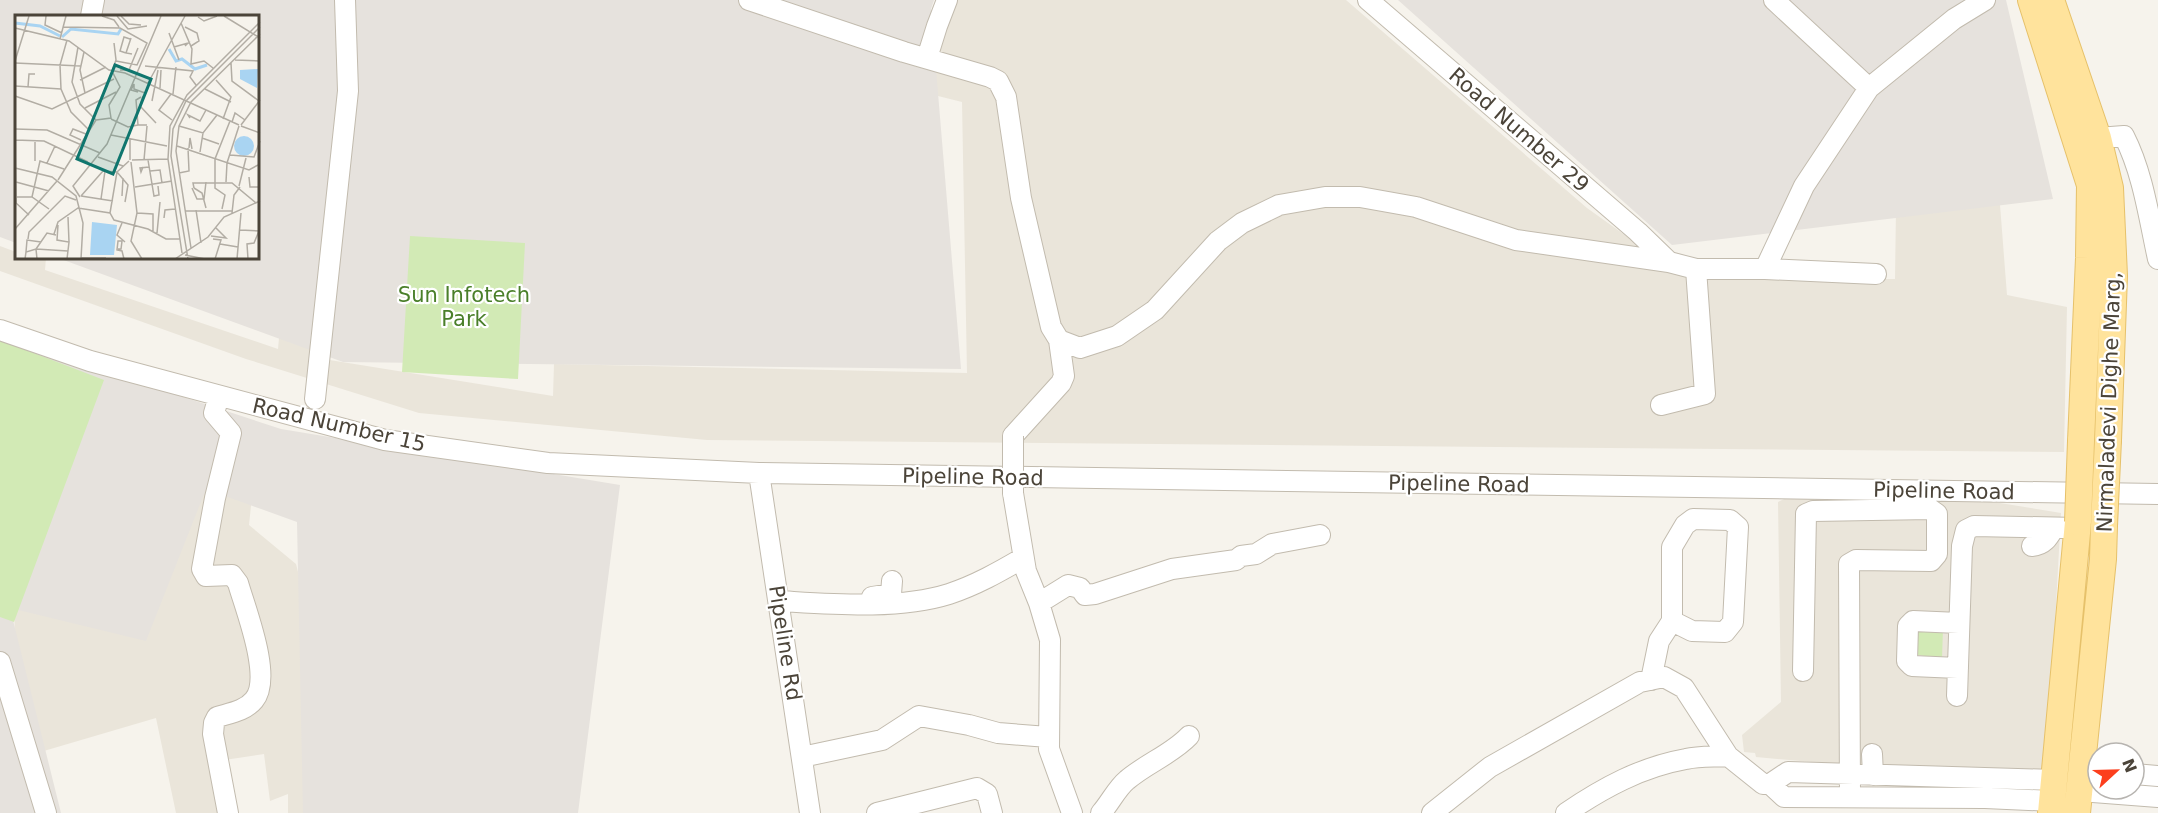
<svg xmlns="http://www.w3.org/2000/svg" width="2158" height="813" viewBox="0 0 2158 813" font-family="'DejaVu Sans',sans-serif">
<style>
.residential{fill:#eae5da}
.industrial{fill:#e6e2dd}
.green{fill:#d2eab5}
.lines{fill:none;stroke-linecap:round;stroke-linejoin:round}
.minor-casing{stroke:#c2bbae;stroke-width:22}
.major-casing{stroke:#e6c16a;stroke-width:28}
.minor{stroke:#fff;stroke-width:20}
.major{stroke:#ffe39c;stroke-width:26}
.minor-bridge-casing{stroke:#c2bbae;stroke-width:22;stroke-linecap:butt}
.major-bridge-casing{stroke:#e6c16a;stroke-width:28;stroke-linecap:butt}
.minor-bridge{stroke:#fff;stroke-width:20}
.major-bridge{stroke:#ffe39c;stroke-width:26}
.labels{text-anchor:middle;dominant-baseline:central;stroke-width:4.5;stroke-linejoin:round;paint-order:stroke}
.street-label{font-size:21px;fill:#4b4439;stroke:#fff}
.park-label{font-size:21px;fill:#4a7f2a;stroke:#fff}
.inset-river{fill:none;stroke:#a9d4f2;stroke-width:3}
.inset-road{fill:none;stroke:#b2ada4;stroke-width:1.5}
.view{fill:#0f766e;fill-opacity:0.15;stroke:#0f766e;stroke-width:3}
.inset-edge{fill:none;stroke:#4b4439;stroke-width:3}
</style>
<rect width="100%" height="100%" fill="#f6f3ec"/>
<path class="residential" d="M953,0H1346L1587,208L1636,243L1694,269L1747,279H1895L1896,208L1999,192L2007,295L2067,307L2064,452L707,440L419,413L246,359L0,271V246L16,252V258H46L45,270L278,349L282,305L317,358L553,396L554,364L967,373L962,102L926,93Z
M190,418L258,438L249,525L296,564L326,682L323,813H288V794L270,801L264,754L218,761L227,813H176L156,718L37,753L17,688L14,608Z
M1788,497L1975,499L2061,513L2047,773L1891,769L1756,757L1755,753L1744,752L1742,735L1781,702L1778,502Z"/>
<path class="industrial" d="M0,0H934L931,9L961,369L343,362L58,258H258V16H16V243L0,237Z
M1398,0H2006L2053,199L1672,245Z
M0,337L281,429L620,485L578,813H303L297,522L206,489L146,641L10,608L61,813H0Z"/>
<path class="green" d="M410,236L525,243L518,379L402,372Z
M0,340L104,380L14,622L0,617Z
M1911,627L1943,628L1942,659L1913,654Z"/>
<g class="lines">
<defs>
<path id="minor" d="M749,0L904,52L990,77L998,81L1006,97L1021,198L1051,327L1059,340L1080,348L1117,336L1155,310L1218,241L1242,223L1279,205L1325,197H1360L1416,207L1516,240L1669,262L1696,269H1765L1804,186L1869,88L1954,19L1985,0
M1368,0L1638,232L1669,262
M1774,0L1869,88
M91,16L94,0
M927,58L937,26L947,0
M2098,138L2124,136C2143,173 2149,218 2158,259
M1765,269L1876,274
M0,330L90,361L385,440L548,463L759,473L2158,494
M219,396L214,413L231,433L215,498L202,569L206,576L232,575L238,583C245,608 273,678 254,700C245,711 230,713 217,717L214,723L213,734L228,813
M315,399L348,91L345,0
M1661,405L1705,394L1696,269
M1013,436L1061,383L1064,376L1059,340
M759,473L810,813
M1013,493L1026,571L1039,603L1050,640L1049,749L1072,813
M2032,546C2044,545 2048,538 2054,528
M872,597L891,594L892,581
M779,601C831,604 898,610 949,594C976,585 999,572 1023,558
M1039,603L1068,585L1080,588L1085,595L1095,594L1172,569L1236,560L1241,556L1256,554L1272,544L1320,535
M0,662L46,813
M1958,668L1912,666L1907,661L1908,626L1913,621L1959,623
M1803,671L1806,514L1813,511L1930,509L1937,514V554L1931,561L1856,560L1849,564L1850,797
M1651,680L1659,641L1672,621V547L1685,525L1693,519L1730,520L1738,527L1733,622L1725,632L1692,631L1672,621
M1957,696L1962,546L1966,530L1974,526L2078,528
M1872,754L1873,775
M802,757L882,740L919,716L969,725L998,733L1048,737
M2082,769L2098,770
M2134,774L2158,776
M2080,791L2158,797
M2052,801L1985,798L1784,797L1770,784L1788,772L2054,780
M877,813L977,788L987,794L992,813
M1101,813C1110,803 1117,788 1127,780C1147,763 1172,754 1189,736
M1432,813L1490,767L1640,682L1664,677L1684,688L1728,756
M1566,813C1603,788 1641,767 1686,759C1699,756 1714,757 1728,756L1763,784H1770"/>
<path id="major" d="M2031,0L2090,185L2089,258L2081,441
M2051,0L2098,138L2110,188L2114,276L2108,440
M2051,813L2078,522
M2077,813L2103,559L2104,526"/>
</defs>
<use href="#minor" class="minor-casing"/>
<use href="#major" class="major-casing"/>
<use href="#minor" class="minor"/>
<use href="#major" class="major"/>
<defs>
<path id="minor-bridge" d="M1013,436V493"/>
<path id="major-bridge" d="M2078,522L2081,441
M2104,526L2108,440"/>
</defs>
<use href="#minor-bridge" class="minor-bridge-casing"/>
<use href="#major-bridge" class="major-bridge-casing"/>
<use href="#minor-bridge" class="minor-bridge"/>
<use href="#major-bridge" class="major-bridge"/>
</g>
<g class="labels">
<g class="street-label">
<text transform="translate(1519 130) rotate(41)">Road Number 29</text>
<text transform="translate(2109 402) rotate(-88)">Nirmaladevi Dighe Marg,</text>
<text transform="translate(339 425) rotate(13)">Road Number 15</text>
<text transform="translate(973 477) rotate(1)">Pipeline Road</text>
<text transform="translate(1459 484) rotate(1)">Pipeline Road</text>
<text transform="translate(1944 491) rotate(1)">Pipeline Road</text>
<text transform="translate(785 643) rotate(81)">Pipeline Rd</text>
</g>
<g class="park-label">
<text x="464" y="295">Sun Infotech<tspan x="464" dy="24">Park</tspan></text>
</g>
</g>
<g transform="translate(15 15)">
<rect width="244" height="244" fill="#f6f3ec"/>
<path d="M243,54L242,73L225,64V55ZM219 131a10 10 0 1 1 20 0a10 10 0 1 1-20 0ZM77,207L102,210L99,240H75Z" fill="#a9d4f2"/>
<path class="inset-river" d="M0,8L25,11L45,21M47,22L56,14L103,19L106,14M154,34L161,46L167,44L180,54L192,50"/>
<path class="inset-road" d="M31,1L30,10L47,18M87,1L99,5L104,12M102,1L113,14L132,11M106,1L114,9L126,10M209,1L245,23M183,2L189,6L202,1M166,8L177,34L176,49L189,46L198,53M48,12L105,13L132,28L122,50L101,46M170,12L182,18L184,26L176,31M0,13L54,26L94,55L110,58L224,110M154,18L164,45M116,23L111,38L117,39M45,24L51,1M52,25L45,50L46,74L56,97L73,114M63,32L57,67L65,89L81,105M159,32L173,28L170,31M69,37L65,55L70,78M111,38L105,36L109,22L115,24M220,45L245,46M0,46L14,1M0,48L66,51M216,48L217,66L244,86M130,51L178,56L175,62L181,70M105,55H114L123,33M65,65L91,52M201,65L216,82L208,104M133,68L170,1M0,71L46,74M13,72L14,59H20M145,73L146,55M190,74L216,87M123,77L116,75L119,69V74L130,78M156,79L144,95L157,105M158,79L161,52M0,81L37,94L99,64M128,81L125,91L141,108M126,82L121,85L123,110H132M137,86L143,55M70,93L101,77M175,103L173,100L185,106L191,95M96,104L113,112L123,110M81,105L96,103L94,90L105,72L97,56L101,45L99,28M217,107L220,98L230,105M226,110L245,85M164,111L188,118L202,100M226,111L245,118M0,114L32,115L85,138M96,120L152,131M187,123L204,129M0,124L1,188L14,200M0,125L29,126L73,147M66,125L55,120L58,114L71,119M162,131L234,155L243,150M174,133L175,123L177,134M185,137L188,118M215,140L239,142L245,126M83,142L108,151M115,145V124M117,145L153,144M129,145L132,111M133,145L139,181L144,180L143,171M20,146V127M116,147L122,198L116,226L127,244M32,148L40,131M128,152L126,157L125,153L134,152M0,153L37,162L61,181L68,208L66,244M135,156L145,155L147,168M102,157L113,170L110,187M164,158L174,156L173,133M234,162L235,172H245M43,165L81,105M1,167L34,176M211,167L212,148L224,111M224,171L231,143M120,172L157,166M177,173L182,184H189L191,167M179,173L178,168H217L241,188M179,173L187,178L191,193M66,181L88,156L102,157L114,146M66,181L98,186M107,181L108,163M2,182H17L34,194M17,182L25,146L49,154M65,182L58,171L92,129L146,1M86,184L90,156M207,194L210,180L200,173V144L215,106M181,195L186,228M170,196H217M95,198L102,157M122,198L138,199V216M217,198L219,180L225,172M53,202L54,227M149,203L150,195L160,194M107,208L102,220L110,227M43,210L42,225L54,227L52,244M0,214L42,166M225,215L245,216M142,218L145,187M39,219L43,207L63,193L95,198L99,205L133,214L151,224H165M196,221L211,223L201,213M13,224L14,217L50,181L61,185M198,224L206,225L200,244M205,229L223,232M176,233L161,136L164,111L176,87L245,19M103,234H106L107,226H103L102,235L107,236L109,244M11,237L12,225L26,227M167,238L153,144L155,111L172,80L245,7M170,240L190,244M66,243H91M10,244L11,237L21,234L53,236M22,244L21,234L32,218L41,220M160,244L193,222L209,202L245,186M173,244L156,141L158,114L171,86L245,12M222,244L226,198M233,244L232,229L239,228L244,216"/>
<path class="view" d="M100,50L136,64L98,159L62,144Z"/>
<rect width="244" height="244" class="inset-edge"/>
</g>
<g transform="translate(2116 771) rotate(68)"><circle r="28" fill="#ffffff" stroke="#b7b4b0" stroke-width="1.5"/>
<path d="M0-4.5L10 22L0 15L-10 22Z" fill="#fc3f1d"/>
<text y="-9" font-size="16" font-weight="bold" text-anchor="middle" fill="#4b4439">N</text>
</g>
</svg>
